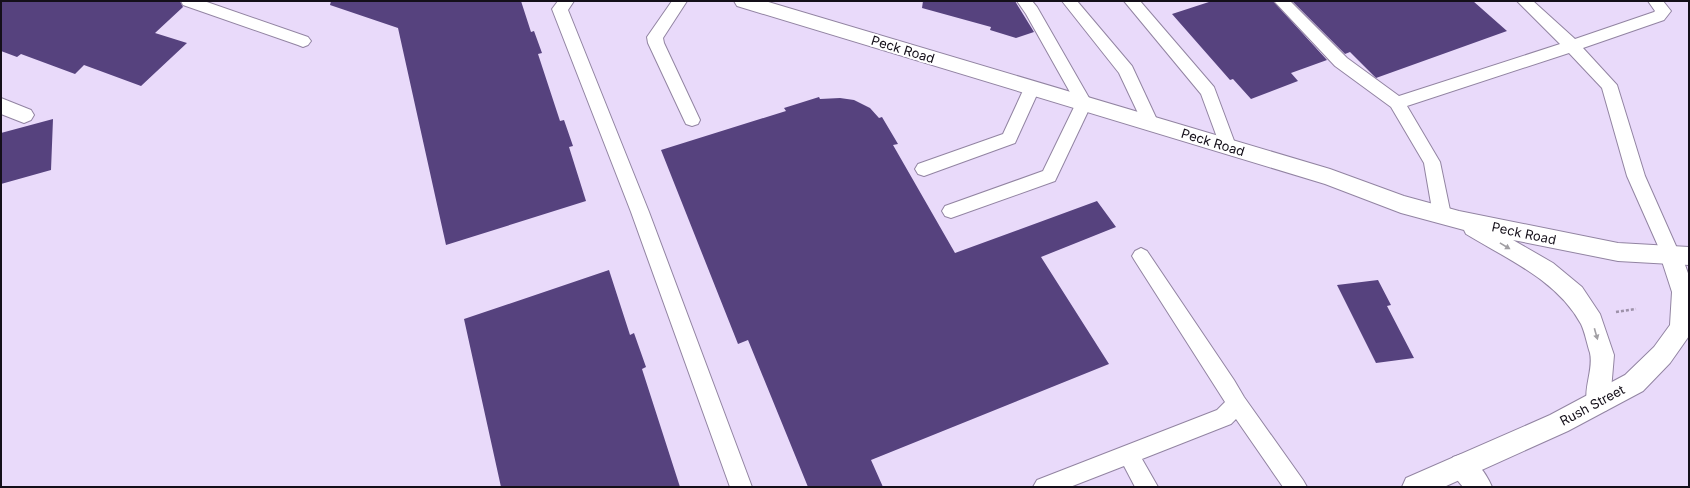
<svg xmlns="http://www.w3.org/2000/svg" width="1690" height="488" viewBox="0 0 1690 488" font-family="Inter,sans-serif">
<style>
.building{fill:#56427e}
.lines{fill:none;stroke-linecap:round;stroke-linejoin:round}
.service-casing{stroke:#9284a2;stroke-width:2}
.minor-casing{stroke:#9284a2;stroke-width:2}
.tertiary-casing{stroke:#9284a2;stroke-width:2}
.secondary-casing{stroke:#9284a2;stroke-width:2}
.path{stroke:#9d91a9;stroke-width:2.5;stroke-dasharray:3 2;stroke-linecap:butt}
.service{fill:#fff;fill-rule:evenodd}
.minor{fill:#fff;fill-rule:evenodd}
.tertiary{fill:#fff;fill-rule:evenodd}
.secondary{fill:#fff;fill-rule:evenodd}
.oneway{fill:#a19fa3}
.labels{text-anchor:middle;dominant-baseline:central;stroke-width:4;stroke-linejoin:round;paint-order:stroke}
.street-label{font-size:13px;fill:#140f19;stroke:#fff}
</style>
<rect width="100%" height="100%" fill="#e9dafa"/>
<path class="building" d="M1,1H180L183,7L155,33L187,43L141,86L84,65L75,74L21,54L17,57L1,51Z
M331,1H521L531,32L534,31L542,53L538,54L560,121L564,120L573,146L569,147L586,201L446,245L398,28L330,5Z
M923,1H1015L1034,32L1016,38L990,30L991,27L922,8Z
M1212,1H1273L1327,60L1291,73L1298,81L1251,99L1233,79L1230,80L1172,14Z
M1292,1H1473L1507,31L1376,78L1350,52L1345,54Z
M819,97L820,99L840,98L854,100L870,108L879,118L882,117L898,144L893,145L955,253L1097,201L1116,227L1041,257L1109,364L871,460L883,487H808L748,340L738,344L661,150L786,111L784,108Z
M53,119L51,170L1,184V133Z
M609,270L630,335L634,333L646,367L642,369L680,487H501L464,319Z
M1378,280L1391,305L1387,306L1414,358L1376,363L1337,285Z"/>
<g class="lines">
<defs>
<path id="service" d="M181,1H204L308,37L311,41L308,45L303,47L298,45L183,5Z
M558,1H574L568,10L649,212L752,487H730L631,212L552,9Z
M672,1H687L663,38L664,43L700,120L698,124L692,126L686,124L684,120L648,43L647,37Z
M1017,1H1032L1037,7L1092,103L1055,181L951,218L945,216L942,211L945,206L1043,171L1076,103L1026,14Z
M1062,1H1077L1132,66L1159,124L1157,128L1151,130L1145,128L1119,73Z
M1124,1H1140L1214,87L1236,146L1234,151L1228,153L1222,151L1201,94Z
M1274,1H1290L1347,58L1399,96L1560,44L1517,1H1533L1575,39L1654,12L1655,11L1648,1H1663L1671,11L1664,20L1583,48L1617,85L1645,176L1680,255L1677,260L1671,263L1665,260L1662,255L1627,176L1602,88L1569,53L1407,106L1440,162L1451,215L1448,220L1442,222L1436,220L1433,215L1424,163L1391,107L1335,66Z
M1032,82L1038,84L1040,88L1015,143L924,176L918,174L915,169L918,164L1003,134L1026,84Z
M1141,248L1147,251L1234,380L1244,397L1303,480L1307,487H1283L1236,419L1231,424L1142,459L1158,487H1135L1124,466L1070,487H1033L1037,480L1217,410L1225,402L1135,261L1132,256L1135,251Z"/>
<path id="minor" d="M1,98L31,110L34,115L31,120L24,123L1,114Z
M1462,454C1476,459 1486,473 1492,487H1463L1453,475L1449,466L1453,457Z"/>
<path id="tertiary" d="M1671,246L1679,248L1689,276V336L1670,363L1643,391L1568,431L1444,487H1402L1406,478L1550,415L1625,375L1654,347L1670,325L1672,292L1660,255L1663,248Z"/>
<path id="secondary" d="M734,1H765L1330,169L1404,196L1459,211L1618,243L1689,247V265L1618,261L1513,240L1553,263L1582,287L1600,314L1614,355L1610,402L1607,410L1598,413L1589,410C1581,391 1594,371 1590,353C1587,344 1585,332 1581,324C1557,280 1507,259 1466,234L1464,230L1401,213L1325,184L737,6Z"/>
</defs>
<use href="#service" class="service-casing"/>
<use href="#minor" class="minor-casing"/>
<use href="#tertiary" class="tertiary-casing"/>
<use href="#secondary" class="secondary-casing"/>
<path class="path" d="M1616,312L1636,309"/>
<use href="#service" class="service"/>
<use href="#minor" class="minor"/>
<use href="#tertiary" class="tertiary"/>
<use href="#secondary" class="secondary"/>
</g>
<defs><path id="oneway-solid" d="M-6-.8H1V-3.2L6.5 0L1 3.2V.8H-6Z"/></defs>
<g class="oneway">
<use href="#oneway-solid" transform="translate(1505 246) rotate(31)"/>
<use href="#oneway-solid" transform="translate(1596 334) rotate(74)"/>
</g>
<g class="labels">
<g class="street-label">
<text transform="translate(903 49) rotate(17)">Peck Road</text>
<text transform="translate(1213 142) rotate(17)">Peck Road</text>
<text transform="translate(1524 233) rotate(12)">Peck Road</text>
<text transform="translate(1592 405) rotate(-28)">Rush Street</text>
</g>
</g>
<rect width="1690" height="488" fill="none" stroke="#140f19" stroke-width="4"/>
</svg>
